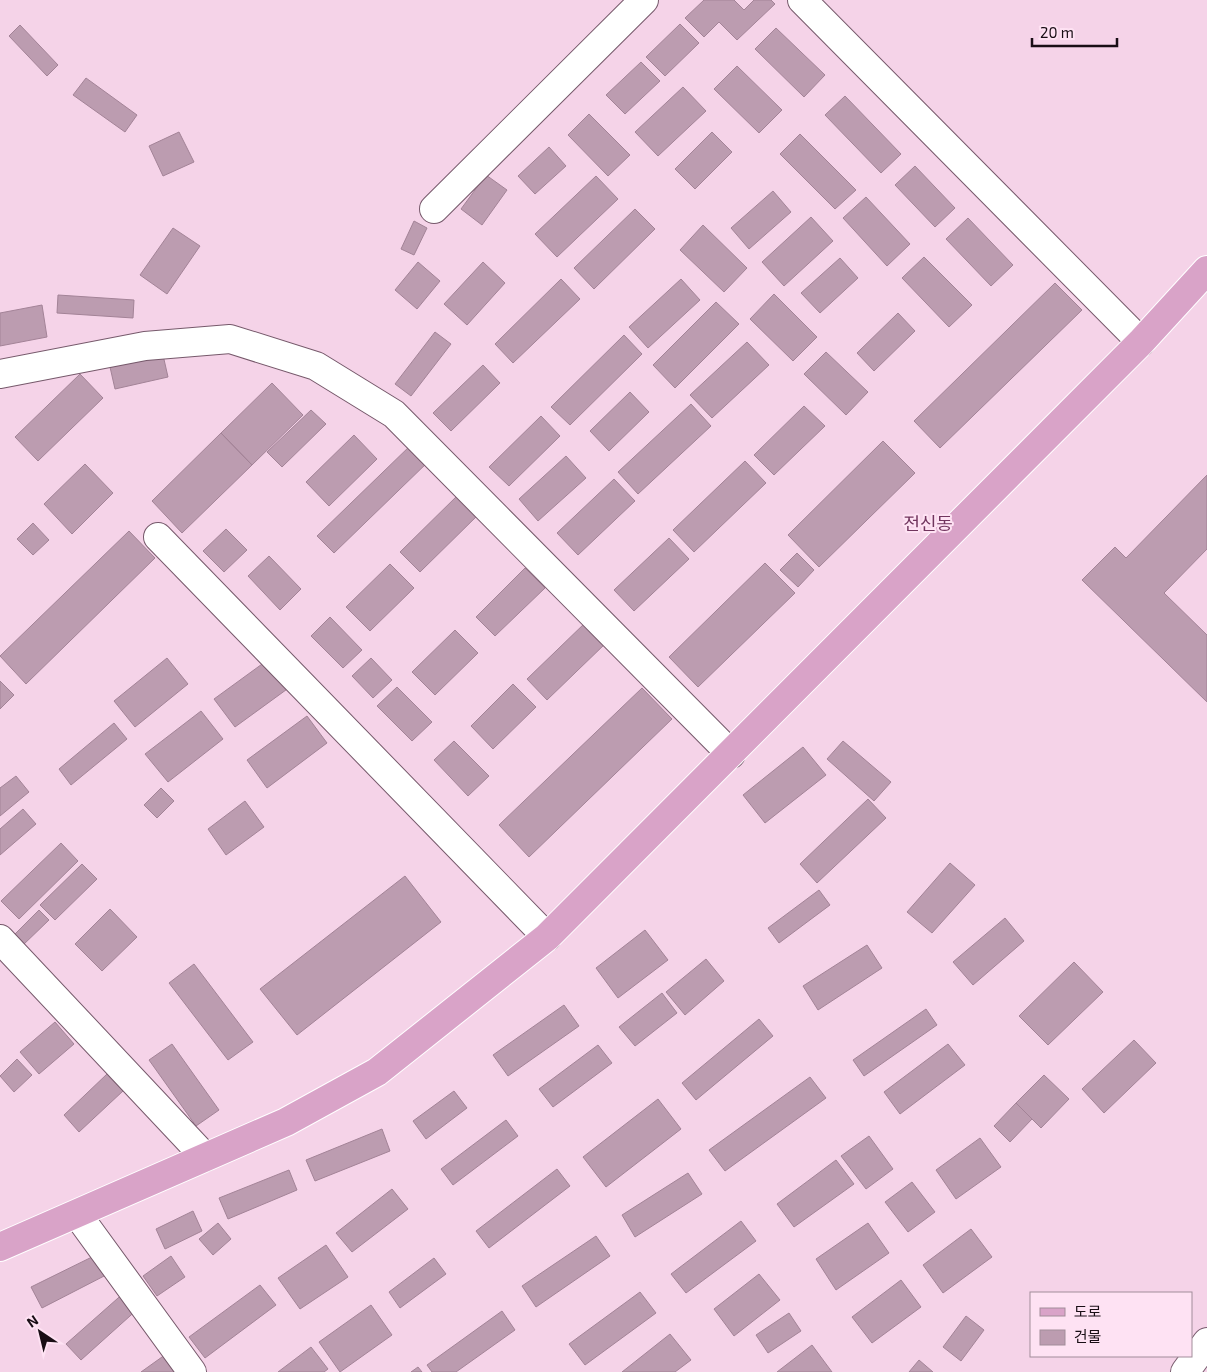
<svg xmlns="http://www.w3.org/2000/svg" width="1207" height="1372" viewBox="0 0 1207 1372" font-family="'Exo 2','Noto Sans KR',sans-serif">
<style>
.building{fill:#bc9cb0;stroke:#a38397}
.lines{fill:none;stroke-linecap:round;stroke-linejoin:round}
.minor-casing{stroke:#76596b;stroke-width:30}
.major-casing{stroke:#fff;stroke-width:30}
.minor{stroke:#fff;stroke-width:28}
.major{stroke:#d9a3c8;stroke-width:28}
.labels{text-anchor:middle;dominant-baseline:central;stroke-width:4;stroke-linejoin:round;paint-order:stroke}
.quarter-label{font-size:18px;fill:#71355e;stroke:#fee2f3}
</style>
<rect width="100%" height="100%" fill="#f5d3e8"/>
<path class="building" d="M704,0H734L744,10L754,0H771L775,4L737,40L719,22L704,37L685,18Z
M680,24L699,43L665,76L646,57Z
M20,25L58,65L47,76L9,36Z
M776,28L825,75L804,97L755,49Z
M641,62L660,81L625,114L606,95Z
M737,66L782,110L759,133L714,89Z
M86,78L137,115L125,132L73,95Z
M683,87L706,111L658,156L635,132Z
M845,96L901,154L881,173L825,115Z
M589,114L630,155L608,176L568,135Z
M179,132L194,162L163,176L149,146Z
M712,132L732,152L695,189L675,169Z
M800,134L856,190L835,209L780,154Z
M549,147L566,166L535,194L518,176Z
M915,166L955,208L935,227L895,185Z
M486,175L507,190L482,225L461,209Z
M596,176L618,199L557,257L535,234Z
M773,191L791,212L749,249L731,228Z
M866,197L910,244L887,266L843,218Z
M635,209L655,229L594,289L574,268Z
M811,217L833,241L784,286L762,262Z
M968,218L1013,265L991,286L946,239Z
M414,221L427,228L414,255L401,249Z
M703,225L747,268L724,292L680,250Z
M173,228L200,246L167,294L140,275Z
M924,257L972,305L949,327L902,278Z
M840,258L858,278L820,313L801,293Z
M418,262L440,281L417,309L395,290Z
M483,262L505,283L467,325L444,304Z
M561,279L580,299L513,363L495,344Z
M681,279L700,300L648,348L629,327Z
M1055,283L1082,310L940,448L914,421Z
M774,294L817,337L793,361L750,319Z
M58,295L134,300L133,318L57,313Z
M716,302L739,324L675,388L653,365Z
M42,305L47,337L0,346V313Z
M898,313L915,331L874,371L857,353Z
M435,332L451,344L411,396L395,384Z
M624,335L642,354L570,425L551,407Z
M747,342L769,365L712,418L690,395Z
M826,352L868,392L846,415L804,374Z
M163,355L168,377L115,389L110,367Z
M483,365L500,383L451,431L433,413Z
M80,374L103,398L38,461L15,437Z
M272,383L303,415L252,465L221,433Z
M630,392L649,412L609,451L590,431Z
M691,404L711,426L638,494L618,472Z
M804,406L825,426L774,475L754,455Z
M311,410L326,424L282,467L267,452Z
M541,416L560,436L509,486L489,467Z
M221,433L252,465L182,533L152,501Z
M354,435L377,459L329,506L306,482Z
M883,441L915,473L819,567L788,535Z
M413,443L430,460L334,553L317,536Z
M566,456L586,478L538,521L519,499Z
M745,461L766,483L694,552L673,530Z
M85,464L113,493L72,534L44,504Z
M1207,475V549L1164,593L1207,635V702L1082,580L1115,547L1126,558Z
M614,479L635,501L578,555L557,533Z
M459,494L479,514L420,572L400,552Z
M33,523L49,540L33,555L17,539Z
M226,529L247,550L224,572L203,551Z
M129,531L155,558L26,684L0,656Z
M669,538L689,559L634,611L614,590Z
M797,553L814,570L798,587L780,570Z
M269,556L301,589L280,610L248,576Z
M765,563L795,593L698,687L669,657Z
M390,564L414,588L370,631L346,607Z
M525,568L545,588L495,636L476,617Z
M330,617L362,650L343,668L311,636Z
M586,622L606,643L547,700L527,679Z
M455,630L478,653L435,695L412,672Z
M167,658L188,684L135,727L114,701Z
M371,658L392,680L373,698L352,676Z
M269,659L290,687L235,727L214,699Z
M0,681L14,695L0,709Z
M513,684L536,707L493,749L471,726Z
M397,687L432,722L412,741L377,706Z
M642,688L672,719L529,857L499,825Z
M201,711L223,739L168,782L145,754Z
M307,716L327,743L267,788L247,760Z
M114,723L127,739L71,785L59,769Z
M454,741L489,776L468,796L434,760Z
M843,741L891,782L874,801L827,759Z
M803,747L826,775L765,823L743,795Z
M16,776L29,792L0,816V788Z
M161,788L174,801L157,818L144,805Z
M868,799L886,818L817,883L800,864Z
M245,801L264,827L226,855L208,829Z
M23,809L36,824L0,855V829Z
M61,843L78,861L19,919L1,901Z
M950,863L975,885L932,933L907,912Z
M82,864L97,879L55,920L40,905Z
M405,876L441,922L297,1035L260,989Z
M819,890L830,905L779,943L768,928Z
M110,909L137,937L102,971L75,944Z
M39,910L49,920L22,946L13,936Z
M1005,918L1024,941L973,985L953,962Z
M645,930L668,960L618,998L596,968Z
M867,945L882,968L818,1010L803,986Z
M706,959L724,981L685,1015L666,992Z
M1074,962L1103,992L1048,1045L1019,1016Z
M194,964L253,1042L228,1060L169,983Z
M662,993L677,1013L635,1046L619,1027Z
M564,1005L579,1026L508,1076L493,1055Z
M926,1009L937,1025L864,1076L853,1060Z
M759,1019L773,1036L696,1100L682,1083Z
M55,1022L74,1044L39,1074L20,1052Z
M1134,1040L1156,1063L1104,1113L1082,1089Z
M172,1044L219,1110L196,1126L149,1060Z
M948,1044L965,1065L900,1114L884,1092Z
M598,1045L612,1063L553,1107L539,1089Z
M17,1059L32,1075L14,1092L0,1076Z
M107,1074L123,1091L79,1132L64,1115Z
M1044,1075L1069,1099L1041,1128L1016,1103Z
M810,1077L826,1098L725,1171L709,1150Z
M454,1091L467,1108L426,1139L413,1121Z
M658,1099L681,1129L606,1187L583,1157Z
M1016,1103L1032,1119L1010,1142L994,1126Z
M506,1120L518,1136L453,1185L441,1169Z
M382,1129L390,1151L315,1181L306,1160Z
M869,1136L893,1169L866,1189L841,1156Z
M980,1138L1001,1167L956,1199L936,1170Z
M836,1160L854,1184L794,1227L777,1204Z
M557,1169L570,1186L489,1248L476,1231Z
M289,1170L297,1190L228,1219L219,1198Z
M688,1173L702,1194L635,1237L622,1215Z
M912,1182L935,1212L908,1232L885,1202Z
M392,1189L408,1209L352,1252L336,1233Z
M193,1211L202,1231L165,1249L156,1229Z
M741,1221L756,1241L686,1293L671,1274Z
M218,1223L231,1239L213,1255L199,1239Z
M868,1223L889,1253L836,1290L816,1259Z
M971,1229L992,1257L943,1293L923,1265Z
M596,1236L610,1256L536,1307L522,1286Z
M326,1245L348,1277L300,1309L278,1278Z
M98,1254L108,1274L42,1308L31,1287Z
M171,1256L185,1277L157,1296L143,1276Z
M434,1258L446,1274L400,1308L389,1292Z
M759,1274L780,1300L734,1336L714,1309Z
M901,1280L921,1307L872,1343L852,1317Z
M260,1285L276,1305L205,1358L189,1337Z
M126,1291L140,1307L81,1360L66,1344Z
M640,1292L656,1313L585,1365L569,1344Z
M371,1305L392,1335L340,1372L319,1342Z
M502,1311L515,1330L456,1372H432L427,1365Z
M789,1313L801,1331L768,1353L756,1335Z
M966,1316L984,1330L961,1361L943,1347Z
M670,1334L691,1360L675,1372H622Z
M812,1345L832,1372H777Z
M176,1347L187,1372H141Z
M311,1347L328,1369L324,1372H278Z
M919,1360L933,1372H909Z
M418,1367L422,1372H411Z"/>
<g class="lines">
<defs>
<path id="minor" d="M802,0L1141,342
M434,209L644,0
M0,374L145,346L230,339L316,366L394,414L731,754
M158,537L547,937
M0,939L205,1157
M77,1214L192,1372
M1185,1372L1207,1342"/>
<path id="major" d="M0,1247L286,1122L377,1072L547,937L1141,342L1207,270"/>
</defs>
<use href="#minor" class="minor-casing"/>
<use href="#major" class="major-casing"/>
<use href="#minor" class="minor"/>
<use href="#major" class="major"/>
</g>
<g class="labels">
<g class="quarter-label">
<text x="928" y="523">전신동</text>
</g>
</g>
<rect x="1030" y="1292" width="162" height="65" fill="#fee2f3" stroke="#a28d9a"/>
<rect x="1040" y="1308" width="25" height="8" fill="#d9a3c8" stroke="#a28d9a"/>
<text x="1074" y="1317" font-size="15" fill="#190e15">도로</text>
<rect x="1040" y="1330" width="25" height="15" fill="#bc9cb0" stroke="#a28d9a"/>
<text x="1074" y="1342" font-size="15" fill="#190e15">건물</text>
<g transform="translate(40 1332) rotate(325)" stroke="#fee2f3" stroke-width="4" paint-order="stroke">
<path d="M0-4L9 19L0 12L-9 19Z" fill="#190e15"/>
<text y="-8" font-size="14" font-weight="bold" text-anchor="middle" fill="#190e15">N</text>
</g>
<path d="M1032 38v8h85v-8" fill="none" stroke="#190e15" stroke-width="2.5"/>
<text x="1040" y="38" font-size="15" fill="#190e15" stroke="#fee2f3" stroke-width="4" paint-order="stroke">20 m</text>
</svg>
